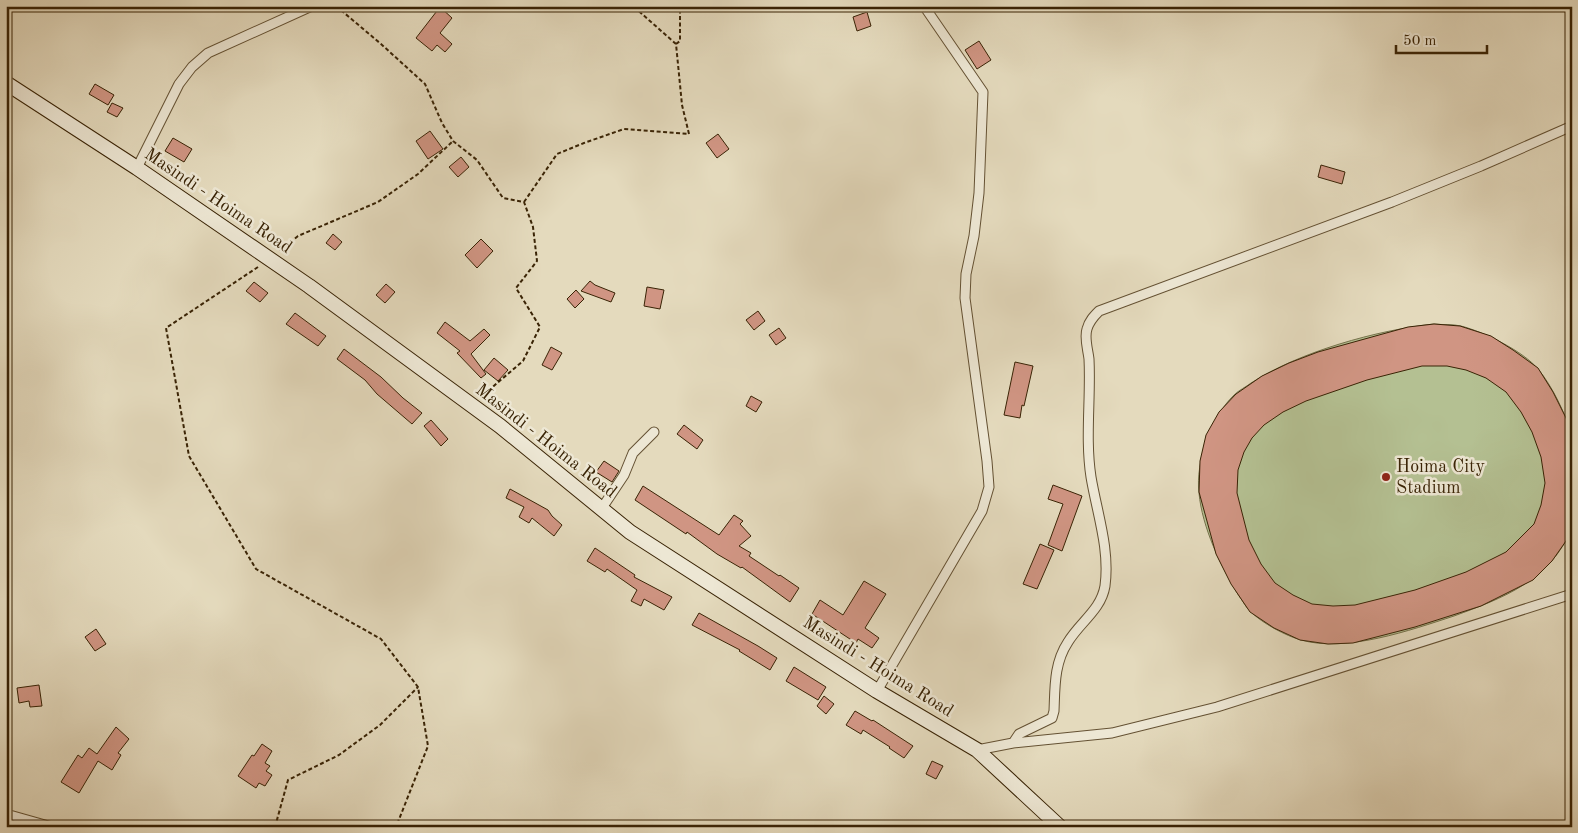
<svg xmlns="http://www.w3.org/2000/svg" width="1578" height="833" viewBox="0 0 1578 833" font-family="'Old Standard TT',serif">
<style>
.green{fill:#b4c092;stroke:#76724c}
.building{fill:#d09583;stroke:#392305;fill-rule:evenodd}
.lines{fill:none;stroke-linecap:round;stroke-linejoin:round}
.minor-casing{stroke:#645133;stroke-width:11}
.secondary-casing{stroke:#392305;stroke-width:16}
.path{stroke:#392305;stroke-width:2;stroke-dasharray:4 2.5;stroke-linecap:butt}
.minor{stroke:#ede7d4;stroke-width:9}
.secondary{stroke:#ede7d4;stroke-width:14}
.poi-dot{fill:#8f2418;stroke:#ede7d4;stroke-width:2}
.labels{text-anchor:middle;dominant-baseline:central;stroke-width:5;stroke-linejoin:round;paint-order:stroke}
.street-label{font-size:18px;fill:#392305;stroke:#ede7d4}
.poi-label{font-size:18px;fill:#392305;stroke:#ede7d4;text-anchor:start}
</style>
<rect width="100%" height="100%" fill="#e4dabd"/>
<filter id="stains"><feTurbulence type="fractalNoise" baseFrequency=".004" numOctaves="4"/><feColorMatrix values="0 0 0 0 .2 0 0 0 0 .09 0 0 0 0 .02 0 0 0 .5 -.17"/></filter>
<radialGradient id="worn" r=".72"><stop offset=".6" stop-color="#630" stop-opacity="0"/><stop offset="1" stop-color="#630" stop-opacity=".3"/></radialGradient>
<path class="green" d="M1434,324C1443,325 1453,324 1461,326C1484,332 1523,351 1538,369C1553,387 1564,412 1572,434V528C1550,581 1503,598 1454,616C1411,630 1346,653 1301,640C1286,636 1262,623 1251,612C1246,608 1243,601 1239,596C1221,567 1202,527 1199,493C1195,462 1212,416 1234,395C1239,390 1246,387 1251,383C1299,352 1377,330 1434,324Z"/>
<path class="building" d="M440,7L452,18L440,33L452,44L445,52L437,45L432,51L416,38Z
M867,12L871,26L857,31L853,17Z
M979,41L991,60L977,69L965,50Z
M95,84L114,95L108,105L89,94Z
M112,103L123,108L117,117L107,112Z
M430,131L443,149L428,159L416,141Z
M718,134L729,149L717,158L706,143Z
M173,138L192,149L184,162L165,151Z
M461,157L469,167L458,177L449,167Z
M1321,165L1345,172L1342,184L1318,177Z
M333,234L342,242L335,250L326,243Z
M481,239L493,251L477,268L465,255Z
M590,281L595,285L615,293L611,302L581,291Z
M254,282L268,293L260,302L246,291Z
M386,284L395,292L385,303L376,295Z
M647,287L664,290L660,309L644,306Z
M576,290L584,299L575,308L567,299Z
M758,311L765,321L754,330L746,320Z
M295,313L326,336L318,346L286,324Z
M445,322L470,341L484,329L490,335L471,354L486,374L481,378L457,353L460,351L437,333Z
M1434,324L1460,326L1491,336L1513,350L1538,368L1553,392L1567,420L1572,434V528L1566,541L1552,561L1533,580L1481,606L1415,627L1353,643L1328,644L1300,640L1274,628L1250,612L1231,584L1216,554L1199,492L1200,461L1206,435L1219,412L1236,394L1262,376L1289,363L1318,352L1379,335L1408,327ZM1422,366H1447L1466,370L1486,378L1506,392L1521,412L1532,432L1541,457L1545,483L1541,505L1534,524L1506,552L1466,572L1415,590L1355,605L1333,606L1312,604L1293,595L1275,583L1261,564L1249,540L1237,493L1238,470L1244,452L1252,438L1264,425L1283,412L1306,401L1367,380Z
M779,328L786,338L776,345L769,335Z
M551,347L562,353L552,370L542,365Z
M344,349L381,377L403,398L422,413L412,424L377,394L365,380L337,359Z
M494,358L508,370L498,381L484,370Z
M1015,362L1033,366L1024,406L1022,405L1020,418L1004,415Z
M751,396L762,402L756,412L746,406Z
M431,420L448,439L441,446L424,426Z
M684,425L703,440L697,449L677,434Z
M604,461L619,471L612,482L596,472Z
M1053,485L1082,496L1062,551L1048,545L1063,504L1048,499Z
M643,486L719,535L734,515L743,521L740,524L751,536L739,546L751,553L749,556L779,576L780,575L799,588L790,602L742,567L741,568L717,554L687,532L686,534L635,500Z
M510,489L548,510L552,516L562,525L554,536L532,518L529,523L519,517L524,507L506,498Z
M1040,544L1054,550L1037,589L1023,584Z
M595,548L635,575L634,577L672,597L664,610L644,599L641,606L631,601L637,590L607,569L605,572L587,561Z
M864,581L886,594L865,628L879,638L872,648L858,639L856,643L812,614L820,600L843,615Z
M699,613L758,646L777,658L770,670L739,651L740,650L692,625Z
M96,629L106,644L95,651L85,637Z
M794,667L826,687L818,700L786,681Z
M39,685L42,706L30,707L29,701L19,703L17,688Z
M824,696L834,704L826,714L817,706Z
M855,711L872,721L873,720L913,746L904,758L889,748L890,747L863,730L861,734L846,725Z
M116,727L129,739L118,753L121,755L112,770L98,761L79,793L61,782L78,755L82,758L89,748L97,754Z
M262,744L272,751L265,763L270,766L266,771L272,775L265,786L259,783L256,788L238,776L252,755L254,756Z
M932,761L943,766L936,779L926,774Z"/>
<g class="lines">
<defs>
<path id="minor" d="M137,168L179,84L192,67L208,53L312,6
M602,508L624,475L633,453L654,432
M877,691L982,511L989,487L987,461L965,298L966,274L974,236L979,193L983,92L924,6
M1013,743L1019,734L1052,718L1054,711C1055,687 1054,663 1068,642C1080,622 1101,610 1105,586C1110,549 1097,513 1091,477C1085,438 1091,398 1089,359C1088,350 1084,338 1087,329C1089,321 1094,316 1099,311L1392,202L1481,166L1572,126
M977,750L1013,743L1112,733L1217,707L1572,594
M6,814L52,827"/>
<path id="secondary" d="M6,83L137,168L309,286L500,426L630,532L877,691L977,750L1060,827"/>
</defs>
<use href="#minor" class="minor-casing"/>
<use href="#secondary" class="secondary-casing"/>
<path class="path" d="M336,6L381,44L425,84L442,123L453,141L477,160L503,198L524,202L533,227L537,261L516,288L540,327L523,361L489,390L484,398
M676,44L680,41V6
M524,202L557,154L584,143L624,129L689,134L682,105L676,44L633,6
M280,251L298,236L378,202L418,174L453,141
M258,267L166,328L189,456L256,569L381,639L418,687L428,746L396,827
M275,827L288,780L339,755L380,725L418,687"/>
<use href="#minor" class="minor"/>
<use href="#secondary" class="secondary"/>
</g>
<circle class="poi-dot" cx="1386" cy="477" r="5"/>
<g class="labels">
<g class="street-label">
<text transform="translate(218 201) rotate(34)">Masindi - Hoima Road</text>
<text transform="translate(546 441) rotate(38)">Masindi - Hoima Road</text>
<text transform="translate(878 667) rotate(32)">Masindi - Hoima Road</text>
</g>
<g class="poi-label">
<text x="1396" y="467">Hoima City<tspan x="1396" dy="21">Stadium</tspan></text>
</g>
</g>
<rect width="1578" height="833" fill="none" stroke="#e4dabd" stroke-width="25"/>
<rect x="8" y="8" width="1563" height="818" fill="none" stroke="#392305" stroke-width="2.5"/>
<rect x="12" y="12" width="1553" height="808" fill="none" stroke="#392305"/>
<path d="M1396 45v8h91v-8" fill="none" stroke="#392305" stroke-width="2.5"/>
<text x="1403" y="45" font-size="15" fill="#392305" stroke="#ede7d4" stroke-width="4" paint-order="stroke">50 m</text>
<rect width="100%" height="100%" filter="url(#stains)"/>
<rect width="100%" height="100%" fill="url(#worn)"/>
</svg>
